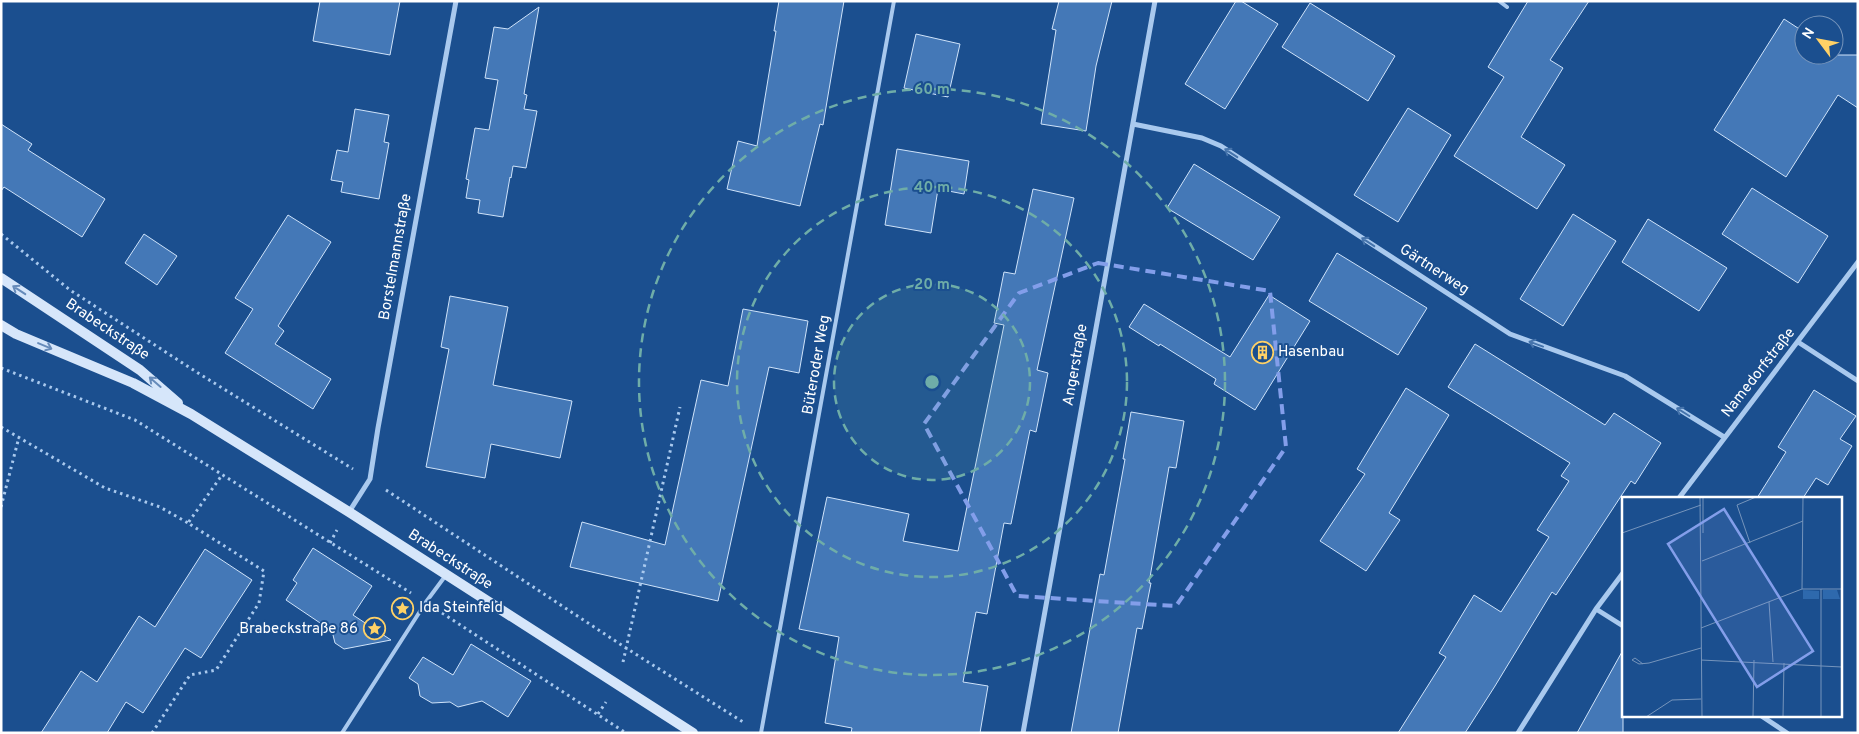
<svg xmlns="http://www.w3.org/2000/svg" width="1859" height="734" viewBox="0 0 1859 734" font-family="Overpass,sans-serif">
<style>
.building{fill:#4478b7;stroke:#cfe3fa}
.lines{fill:none;stroke-linecap:round;stroke-linejoin:round}
.path{stroke:#a9c9ee;stroke-width:3;stroke-dasharray:2.5 4;stroke-linecap:butt}
.service{stroke:#a9c9ee;stroke-width:4}
.minor{stroke:#a9c9ee;stroke-width:5}
.secondary{stroke:#d6e6fa;stroke-width:10}
.oneway{stroke:#4674ac}
.oneway2{stroke:#668bba}
.marked{fill:none;stroke:#839eea;stroke-width:4;stroke-dasharray:10 6;stroke-linejoin:round}
.ring{fill:none;stroke:#6fada8;stroke-width:2.5;stroke-dasharray:9 6}
.labels{text-anchor:middle;dominant-baseline:central;stroke-width:4;stroke-linejoin:round;paint-order:stroke}
.street-label{font-size:15px;fill:#fff;stroke:#1b4f8f}
.poi-label{font-size:15px;fill:#fff;stroke:#1b4f8f;text-anchor:start}
.inset-road{fill:none;stroke:#7695bc;stroke-width:1}
.view{fill:#839eea;fill-opacity:0.15;stroke:#839eea;stroke-width:2.5}
.inset-edge{fill:none;stroke:#fff;stroke-width:2.5}
.centre{fill:#6fada8;stroke:#1b4f8f;stroke-width:2.5}
.ring-label{font-size:15px;text-anchor:middle;font-weight:bold;fill:#6fada8;stroke:#1b4f8f;stroke-width:4;stroke-linejoin:round;paint-order:stroke}
</style>
<rect width="100%" height="100%" fill="#1b4f8f"/>
<path class="building" d="M320,1H400L390,55L313,41Z
M779,1H844L823,125L820,124L800,206L727,189L738,141L757,146L776,31H774Z
M1059,1H1112L1096,66L1086,131L1041,124L1056,30L1052,29Z
M1236,1H1241L1278,24L1225,109L1185,84Z
M1528,1H1589L1550,60L1563,68L1521,137L1565,165L1537,209L1454,156L1504,77L1488,67Z
M1310,3L1395,56L1368,101L1282,47Z
M539,7L524,94L527,95L524,109L537,111L526,168L513,166L511,178L510,177L503,217L478,213L480,200L466,198L469,180L466,179L475,128L489,130L498,80L485,78L494,27L508,29Z
M1784,19L1804,32V55H1858V108L1838,95L1786,177L1714,130Z
M916,34L960,44L948,97L904,88Z
M1408,108L1451,135L1398,222L1354,195Z
M355,109L389,115L384,142L389,143L379,199L341,192L343,182L331,180L337,150L348,152Z
M1,124L32,144L28,150L105,199L82,237L4,187L1,191Z
M897,149L969,161L964,194L938,189L931,233L885,225Z
M1194,164L1280,217L1253,260L1167,208Z
M1752,188L1828,236L1798,283L1722,234Z
M1033,189L1074,198L1037,370L1048,373L1036,432L1030,430L1011,524L1004,523L987,614L976,612L963,682L988,686L980,733H851L852,728L825,723L839,637L799,629L827,497L909,514L903,541L958,551L1004,325L994,323L1004,272L1015,274Z
M1573,214L1616,241L1563,326L1520,299Z
M288,215L331,242L278,326L284,331L275,344L331,379L313,409L225,353L253,309L235,298Z
M1648,219L1727,268L1699,311L1622,262Z
M144,234L177,256L157,285L125,263Z
M1337,253L1427,308L1398,355L1309,301Z
M1269,295L1310,321L1255,410L1214,384L1216,379L1160,344L1159,346L1129,327L1144,304L1230,357Z
M450,296L508,307L493,385L572,401L560,458L491,444L485,478L426,467L449,349L441,347Z
M743,309L808,321L799,373L769,367L718,601L570,567L582,522L665,545L701,380L728,386Z
M1475,344L1605,425L1614,413L1661,443L1635,484L1631,481L1556,595L1552,592L1495,686L1465,733H1398L1446,657L1439,653L1474,595L1501,612L1549,537L1537,530L1569,481L1561,476L1570,463L1448,387Z
M1406,388L1449,415L1389,513L1400,520L1366,571L1320,541L1365,474L1357,469Z
M1814,390L1856,416L1840,439L1852,446L1828,485L1816,478L1803,498H1757L1786,452L1778,447Z
M1131,412L1184,421L1176,468L1169,467L1149,583H1151L1142,629L1137,628L1118,733H1071L1100,574L1104,575L1125,459H1123Z
M313,548L372,586L353,615L391,640L344,649L335,643L332,631L286,600L297,583L293,580Z
M205,549L252,580L201,658L185,648L143,713L126,702L107,733H41L81,671L97,682L139,616L155,627Z
M471,644L531,681L508,717L482,701L458,707L450,702L432,703L420,696L418,684L409,678L423,657L453,675Z
M1623,650V733H1577Z"/>
<g class="lines">
<path class="path" d="M1,234L70,290L198,373L353,469
M1,368L135,420L411,593
M1,427L105,488L160,507L188,523
M386,490L626,648L743,722
M1,507L19,437
M330,543L337,530
M442,613L626,733
M623,662L680,407
M598,714L606,702
M152,733L190,675L216,670L259,603L264,571L188,523L222,475"/>
<path class="service" d="M1499,1L1507,7
M342,733L426,602L446,575
M761,733L894,1"/>
<path class="minor" d="M1133,124L1202,138L1221,146L1510,334L1625,376L1724,437
M1798,342L1858,381
M1679,498L1858,262
M349,512L370,479L378,428L456,1
M1596,609L1623,626
M1760,715L1787,733
M1023,733L1155,1
M1518,733L1596,609L1623,573"/>
<path class="secondary" d="M1,278L140,370L178,403
M1,325L16,334L133,383L191,414L349,512L693,733"/>
</g>
<defs><path id="oneway-shaft" d="M-6 0H5M1.5-3L5.5 0L1.5 3" fill="none" stroke-width="1.6" stroke-linecap="round" stroke-linejoin="round" transform="scale(1.25)"/></defs>
<g class="oneway">
<use href="#oneway-shaft" transform="translate(1231 153) rotate(-147)"/>
<use href="#oneway-shaft" transform="translate(1368 242) rotate(-147)"/>
<use href="#oneway-shaft" transform="translate(1536 344) rotate(-160)"/>
<use href="#oneway-shaft" transform="translate(1683 412) rotate(-148)"/>
</g>
<g class="oneway2">
<use href="#oneway-shaft" transform="translate(19 290) rotate(-147)"/>
<use href="#oneway-shaft" transform="translate(45 346) rotate(23)"/>
<use href="#oneway-shaft" transform="translate(155 382) rotate(-139)"/>
</g>
<path class="marked" d="M1098,263L1270,291L1286,447L1176,606L1017,596L924,424L1019,293Z"/>
<circle cx="932" cy="382" r="98" fill="#6fada8" fill-opacity=".12"/>
<g class="ring">
<circle cx="932" cy="382" r="98"/>
<circle cx="932" cy="382" r="195"/>
<circle cx="932" cy="382" r="293"/>
</g>
<defs>
<symbol id="building-ring" viewBox="-11 -11 22 22"><circle r="9.5" fill="#1b4f8f" stroke="#ffd166" stroke-width="1.5"/><path d="M-4-6H4V6H1V3H-1V6H-4ZM-2.5-4.3h1.7v1.8h-1.7ZM.8-4.3h1.7v1.8H.8ZM-2.5-1h1.7V.8h-1.7ZM.8-1h1.7V.8H.8Z" fill="#ffd166"/></symbol>
<symbol id="sight-ring" viewBox="-11 -11 22 22"><circle r="9.5" fill="#1b4f8f" stroke="#ffd166" stroke-width="1.5"/><path d="M0-6L1.8-2.2L6-1.7L2.9 1.2L3.7 5.4L0 3.3L-3.7 5.4L-2.9 1.2L-6-1.7L-1.8-2.2Z" fill="#ffd166"/></symbol>
</defs>
<g fill-rule="evenodd">
<use href="#building-ring" x="1250" y="340" width="25" height="25"/>
<use href="#sight-ring" x="390" y="596" width="25" height="25"/>
<use href="#sight-ring" x="362" y="616" width="25" height="25"/>
</g>
<g class="labels">
<g class="street-label">
<text transform="translate(396 257) rotate(-80)">Borstelmannstraße</text>
<text transform="translate(1434 270) rotate(33)">Gärtnerweg</text>
<text transform="translate(107 330) rotate(34)">Brabeckstraße</text>
<text transform="translate(817 365) rotate(-80)">Büteroder Weg</text>
<text transform="translate(1076 365) rotate(-80)">Angerstraße</text>
<text transform="translate(1759 373) rotate(-52)">Namedorfstraße</text>
<text transform="translate(450 560) rotate(33)">Brabeckstraße</text>
</g>
<g class="poi-label">
<text x="1278" y="352">Hasenbau</text>
<text x="419" y="608">Ida Steinfeld</text>
<text x="358" y="629" text-anchor="end">Brabeckstraße 86</text>
</g>
</g>
<g transform="translate(1622 497)">
<rect width="220" height="220" fill="#1b4f8f"/>
<path d="M181,93L197,94V102H181ZM201,93H215L218,102H201Z" fill="#2e69ad"/>
<path class="inset-road" d="M78,0L80,220M0,36L79,8M81,36V0M128,46L115,8L134,0M80,64L181,24M180,92L181,0M199,92V220M147,105L151,165M79,131L180,92H220M79,163L220,170M21,167L13,161L10,163L17,167L27,166L79,151M24,220L50,203L79,202M131,220L132,163M161,220L162,166"/>
<path class="view" d="M102,12L191,154L135,190L46,47Z"/>
<rect width="220" height="220" class="inset-edge"/>
</g>
<circle cx="932" cy="382" r="8" class="centre"/>
<g class="ring-label">
<text x="932" y="94">60 m</text>
<text x="932" y="192">40 m</text>
<text x="932" y="289">20 m</text>
</g>
<rect width="1859" height="734" fill="none" stroke="#ffffff" stroke-width="5"/>
<g transform="translate(1819 40) rotate(302)"><circle r="24" fill="#1b4f8f" stroke="#7695bc"/>
<path d="M0-4L9 19L0 12L-9 19Z" fill="#ffd166"/>
<text y="-8" font-size="14" font-weight="bold" text-anchor="middle" fill="#ffffff">N</text>
</g>
</svg>
